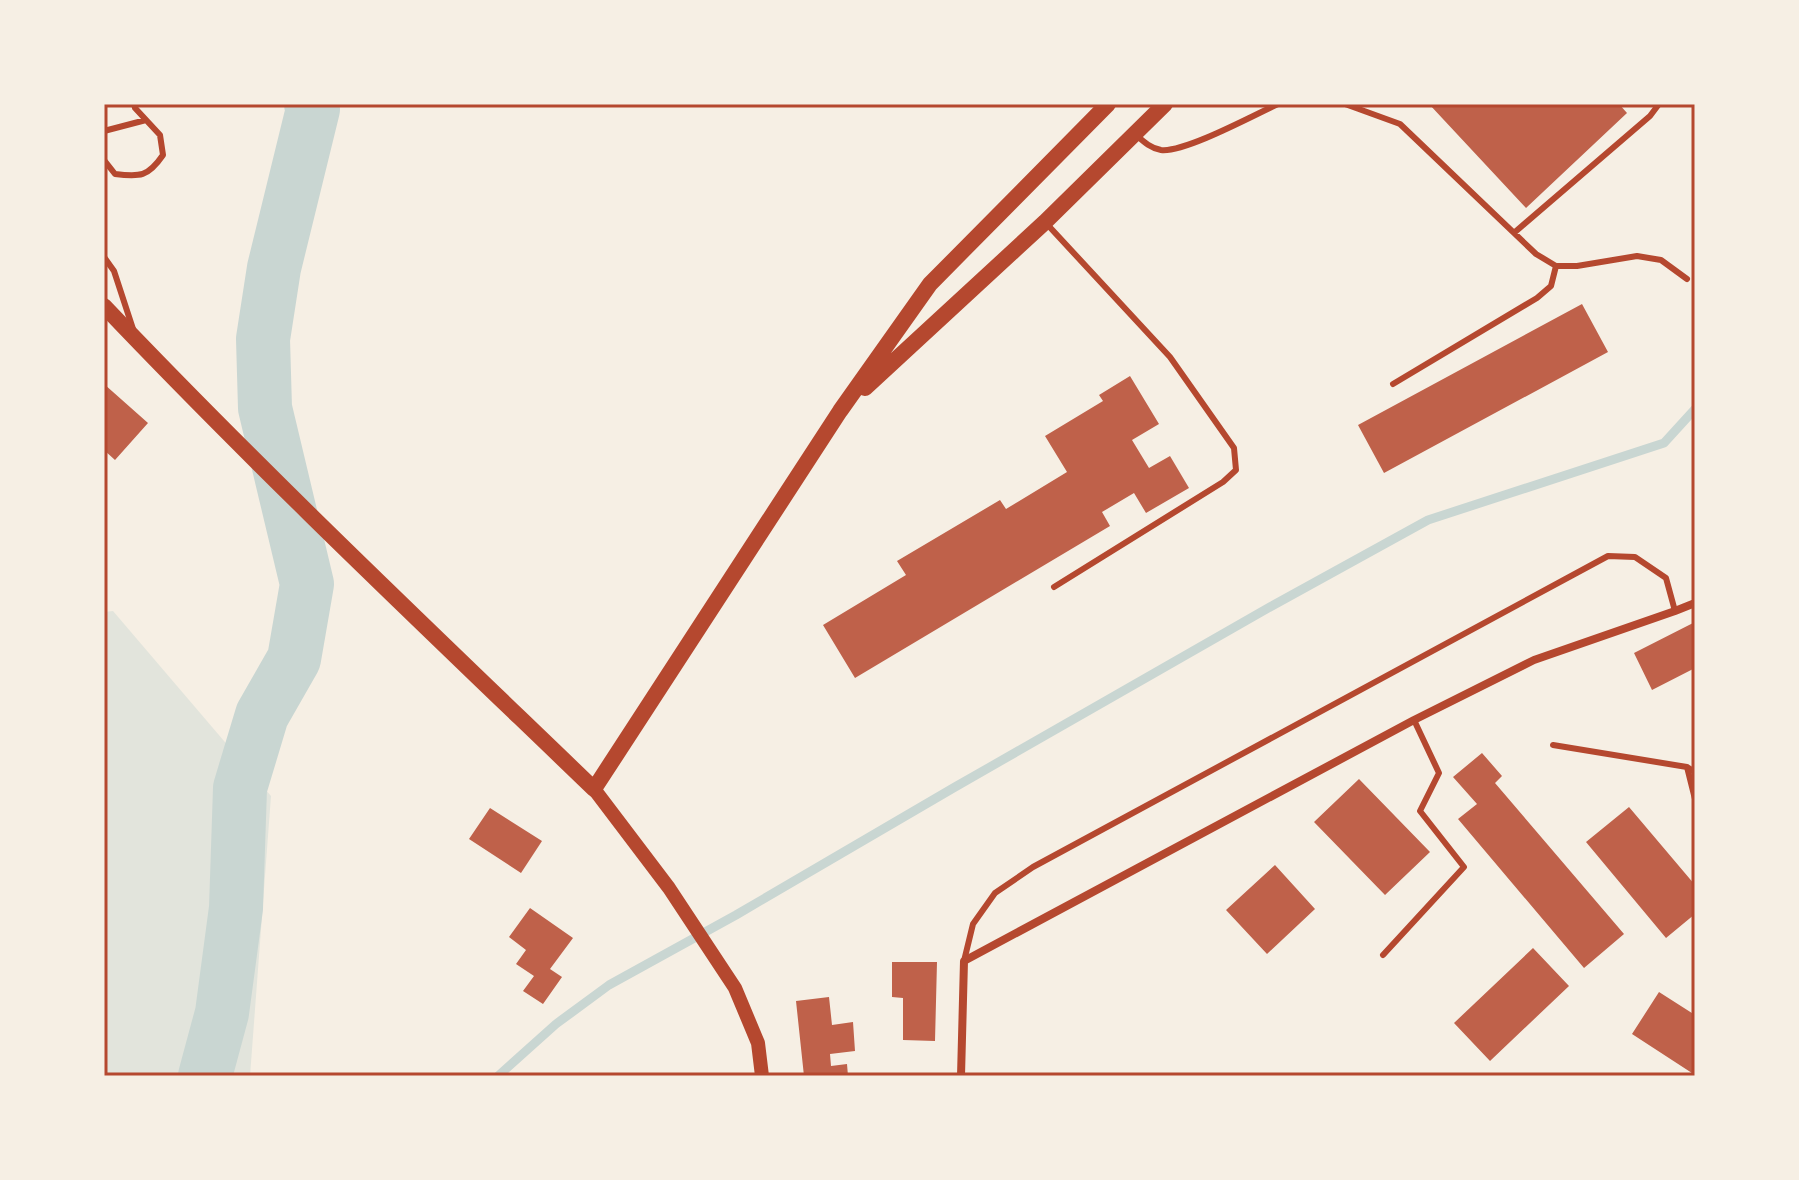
<svg xmlns="http://www.w3.org/2000/svg" width="1799" height="1180" viewBox="0 0 1799 1180" font-family="Commissioner,sans-serif">
<style>
.green{fill:#e2e4dc}
.lines{fill:none;stroke-linecap:round;stroke-linejoin:round}
.stream{stroke:#c9d6d2;stroke-width:9}
.river{stroke:#c9d6d2;stroke-width:54}
.building{fill:#bf614a}
.service{stroke:#b5482f;stroke-width:6}
.minor{stroke:#b5482f;stroke-width:8}
.tertiary{stroke:#b5482f;stroke-width:14}
.secondary{stroke:#b5482f;stroke-width:16}
.neatline{fill:none;stroke:#b5482f;stroke-width:3}
</style>
<rect width="100%" height="100%" fill="#f6efe4"/>
<path class="green" d="M113,611L271,796L250,1076H104V612Z"/>
<g class="lines">
<path class="stream" d="M498,1076L556,1024L609,985L736,915L955,787L1270,607L1428,520L1664,443L1695,409"/>
<path class="river" d="M205,1076L222,1013L236,908L240,788L262,715L294,659L307,584L265,408L263,339L274,268L313,109L311,104"/>
</g>
<path class="building" d="M1429,104H1619L1627,113L1526,208Z
M1582,304L1608,352L1384,473L1358,425Z
M1130,376L1159,424L1132,440L1149,468L1170,456L1189,488L1146,513L1134,493L1102,512L1110,526L855,678L823,625L906,575L897,561L1000,500L1006,509L1067,472L1045,436L1103,401L1099,395Z
M104,384L148,423L115,460L104,450Z
M1695,622V668L1652,690L1634,653Z
M1482,753L1502,776L1495,783L1624,934L1584,968L1458,819L1477,804L1453,777Z
M1359,779L1430,852L1385,895L1314,822Z
M1629,807L1695,885V914L1666,938L1586,842Z
M490,808L542,841L521,873L469,839Z
M1275,865L1315,909L1267,954L1226,910Z
M530,908L573,938L550,969L562,977L543,1004L523,991L534,976L516,964L526,950L509,937Z
M1533,948L1569,986L1490,1061L1454,1023Z
M892,962H937L935,1041L903,1040V998L892,997Z
M1659,992L1695,1015V1075L1632,1034Z
M829,997L832,1025L853,1022L855,1051L830,1054L831,1066L847,1064L848,1076H804L796,1001Z"/>
<g class="lines">
<path class="service" d="M1345,104L1400,124L1536,254L1556,266H1577L1637,256L1661,260L1687,279
M104,131L146,120
M1135,134C1143,141 1150,148 1161,150C1184,153 1254,115 1278,104
M104,160L115,174C140,177 148,177 163,155L160,135L135,108L134,104
M1045,222L1170,357L1234,448L1236,470L1223,482L1054,587
M1515,232L1650,116L1659,104
M104,257L114,271L133,329
M1393,384L1537,298L1551,286L1556,266
M1553,745L1687,767L1695,772
M1687,767L1695,799
M1383,955L1464,867L1420,811L1439,773L1414,720
M964,961L973,924L995,893L1033,867L1608,556L1635,557L1666,578L1675,611"/>
<path class="minor" d="M961,1076L964,961L1414,720L1534,660L1675,611L1695,603"/>
<path class="tertiary" d="M594,789L669,888L735,988L758,1043L762,1076"/>
<path class="secondary" d="M104,306C262,472 429,630 594,789L840,411L930,284L1108,104
M865,388L1045,222L1165,104"/>
</g>
<rect width="1799" height="1180" fill="none" stroke="#f6efe4" stroke-width="212"/>
<rect x="106" y="106" width="1587" height="968" class="neatline"/>
</svg>
